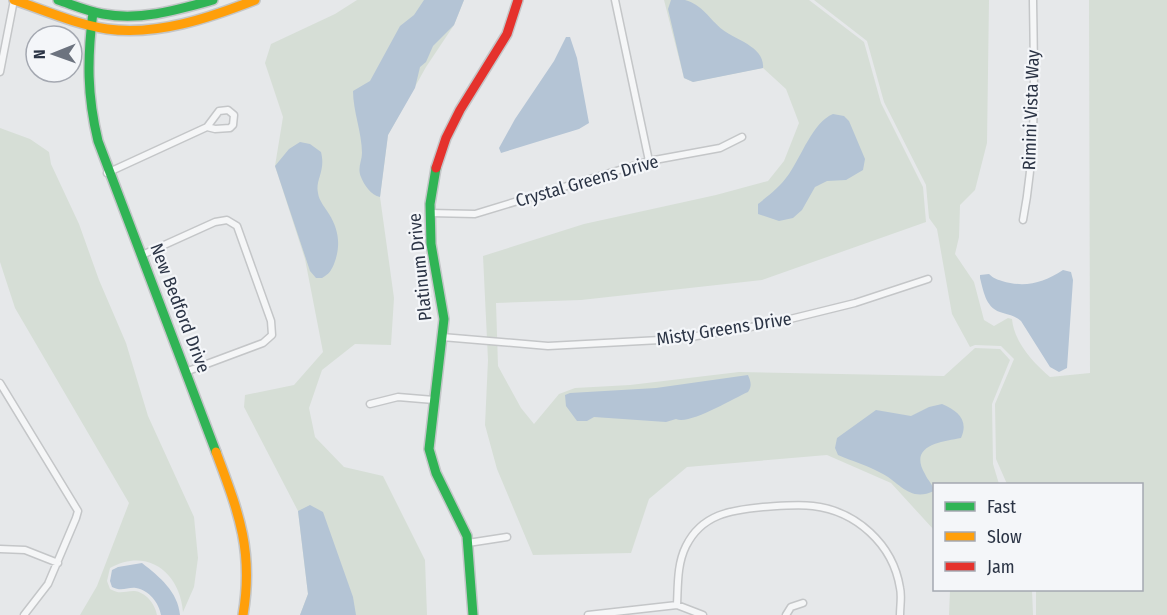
<svg xmlns="http://www.w3.org/2000/svg" width="1167" height="615" viewBox="0 0 1167 615" font-family="'Fira Sans Condensed',sans-serif">
<style>
.green{fill:#d6ded6}
.water{fill:#b4c4d5}
.lines{fill:none;stroke-linecap:round;stroke-linejoin:round}
.street-casing{stroke:#c4c6c8;stroke-width:9}
.fast-casing{stroke:#c4c6c8;stroke-width:12}
.slow-casing{stroke:#c4c6c8;stroke-width:12}
.jam-casing{stroke:#c4c6c8;stroke-width:12}
.street{stroke:#f5f6f7;stroke-width:6}
.fast{stroke:#30b455;stroke-width:9}
.slow{stroke:#ff9f0a;stroke-width:9}
.jam{stroke:#e5322d;stroke-width:9}
.labels{text-anchor:middle;dominant-baseline:central;stroke-width:4.5;stroke-linejoin:round;paint-order:stroke}
.street-label{font-size:18px;fill:#2b3445;stroke:#f4f6f9}
</style>
<rect width="100%" height="100%" fill="#e6e8ea"/>
<path class="green" d="M357,0H464L454,25L426,67L388,135L380,197L394,298L391,345L355,344L322,370L309,408L315,437L344,467L383,476L425,560L427,615H300L308,594L298,511L244,407L245,395L294,385L323,352L305,259L275,166L283,117L265,63L271,44L335,14Z
M664,0H809L864,42L881,103L923,187L926,222L762,280L581,300L496,303L498,366L521,408L534,424L559,394L575,388L630,385L739,372L944,376L975,348L1000,349L1010,360L992,404L993,464L999,484H934V530L891,483L827,455L687,467L649,499L631,553L533,555L497,469L485,425L488,360L483,256L584,224L716,195L768,181L784,161L799,123L786,89L763,68L693,82L684,78Z
M814,0H989L987,143L975,190L960,205L959,237L955,254L974,282L984,320L994,326L1008,318L1012,319C1014,342 1033,363 1050,377L1090,373L1089,0H1167V615H1036V590H1142V484H1007L996,459L995,404L1014,359L1001,346L975,345L970,347L952,314L937,229L929,218L926,185L884,102L867,41Z
M0,128L30,139L49,152L51,164L79,224L99,280L126,343L148,416L194,517L198,558L194,587L183,612C180,573 148,547 110,568L107,581L110,589C120,595 124,591 134,591C146,592 155,604 157,615H80L97,586L129,503L15,308L0,262Z
M950,590H1032L1033,615H949Z"/>
<path class="water" d="M424,0H464L454,25L433,46L426,62L420,67L415,88L388,135L380,197C371,195 364,185 361,177C357,168 362,161 362,153C362,133 353,111 353,91L370,81L400,26L414,15Z
M685,0C703,5 709,19 723,30C736,40 765,47 763,68L693,82L684,78L668,9L671,0Z
M566,37H570L577,58L589,123L579,129L501,153L499,148L515,119L554,61Z
M833,114L844,116L849,121L865,159L863,170L846,180L827,181L815,187L802,210L793,218L779,221L758,214V204C769,195 780,187 789,174C801,157 813,122 833,114Z
M300,142L310,144L321,152C326,171 315,180 318,193C319,201 325,207 329,214C339,230 341,246 334,264C331,271 329,274 322,278H316L310,271L275,166L289,149Z
M1063,270L1071,272L1073,280L1067,368L1059,372L1050,367L1021,321C1015,316 1010,315 1003,313C986,309 984,293 980,278V275L989,274C993,278 996,279 1002,281C1025,288 1043,283 1063,270Z
M748,375C751,382 752,386 748,392C732,399 690,425 676,419L666,422L594,417L587,421H577L566,406L565,395L570,393L656,388Z
M942,404C958,411 969,420 961,438C941,442 908,445 925,474C928,481 933,484 934,491C910,502 901,484 883,474C869,466 852,461 838,455L835,448L837,438L876,410L911,416L929,407Z
M310,505L323,512L353,597L356,615H300L308,594L298,511Z
M142,563C160,577 178,592 180,615H161C159,603 149,590 136,588C127,587 122,592 112,587L110,581L112,570L118,567Z"/>
<g class="lines">
<defs>
<path id="street" d="M615,0L649,161
M0,72L14,0
M107,173L207,127L215,129L230,128L233,125L234,115L228,110L219,111L207,127
M430,213L475,214L649,161L720,148L742,137
M1023,220C1037,147 1034,74 1033,0
M142,255L215,222L227,220L237,226L271,321L272,335L263,343L188,371
M442,337L548,346L679,339L774,323L855,303L928,279
M0,383L78,511L76,518L48,584L24,615
M370,404L398,397L434,400
M468,543L507,537
M0,549L25,550L58,563
M677,605C678,585 677,564 686,546C702,514 731,510 763,507C780,506 797,504 813,506C856,511 893,544 900,588C902,596 900,606 900,615
M588,615L677,605L703,615
M786,615L791,607L803,603"/>
<path id="fast" d="M58,0C73,5 87,11 103,14C140,21 177,10 213,0
M93,12C87,59 87,95 98,141L216,452
M436,168L430,204L431,244L444,319L429,449L436,473L467,536L473,615"/>
<path id="slow" d="M14,0C44,10 75,24 107,29C157,36 209,18 255,0
M216,452C238,511 254,550 243,615"/>
<path id="jam" d="M436,168L446,138L460,110L507,34L518,0"/>
</defs>
<use href="#street" class="street-casing"/>
<use href="#fast" class="fast-casing"/>
<use href="#slow" class="slow-casing"/>
<use href="#jam" class="jam-casing"/>
<use href="#street" class="street"/>
<use href="#fast" class="fast"/>
<use href="#slow" class="slow"/>
<use href="#jam" class="jam"/>
</g>
<g class="labels">
<g class="street-label">
<text transform="translate(1031 110) rotate(-88)">Rimini Vista Way</text>
<text transform="translate(587 181) rotate(-16)">Crystal Greens Drive</text>
<text transform="translate(420 267) rotate(-96)">Platinum Drive</text>
<text transform="translate(180 308) rotate(69)">New Bedford Drive</text>
<text transform="translate(724 329) rotate(-9)">Misty Greens Drive</text>
</g>
</g>
<rect x="933" y="483" width="210" height="108" fill="#f4f6f9" stroke="#a4a8b1" stroke-width="1.5"/>
<rect x="945" y="502" width="30" height="9" fill="#30b455" stroke="#a4a8b1" stroke-width="1.5"/>
<text x="987" y="513" font-size="18" fill="#2b3445">Fast</text>
<rect x="945" y="532" width="30" height="9" fill="#ff9f0a" stroke="#a4a8b1" stroke-width="1.5"/>
<text x="987" y="543" font-size="18" fill="#2b3445">Slow</text>
<rect x="945" y="562" width="30" height="9" fill="#e5322d" stroke="#a4a8b1" stroke-width="1.5"/>
<text x="987" y="573" font-size="18" fill="#2b3445">Jam</text>
<g transform="translate(54 54) rotate(269)"><circle r="28" fill="#f4f6f9" stroke="#a4a8b1" stroke-width="1.5"/>
<path d="M0-4.5L10 22L0 15L-10 22Z" fill="#6c737f"/>
<text y="-9" font-size="16" font-weight="bold" text-anchor="middle" fill="#2b3445">N</text>
</g>
</svg>
